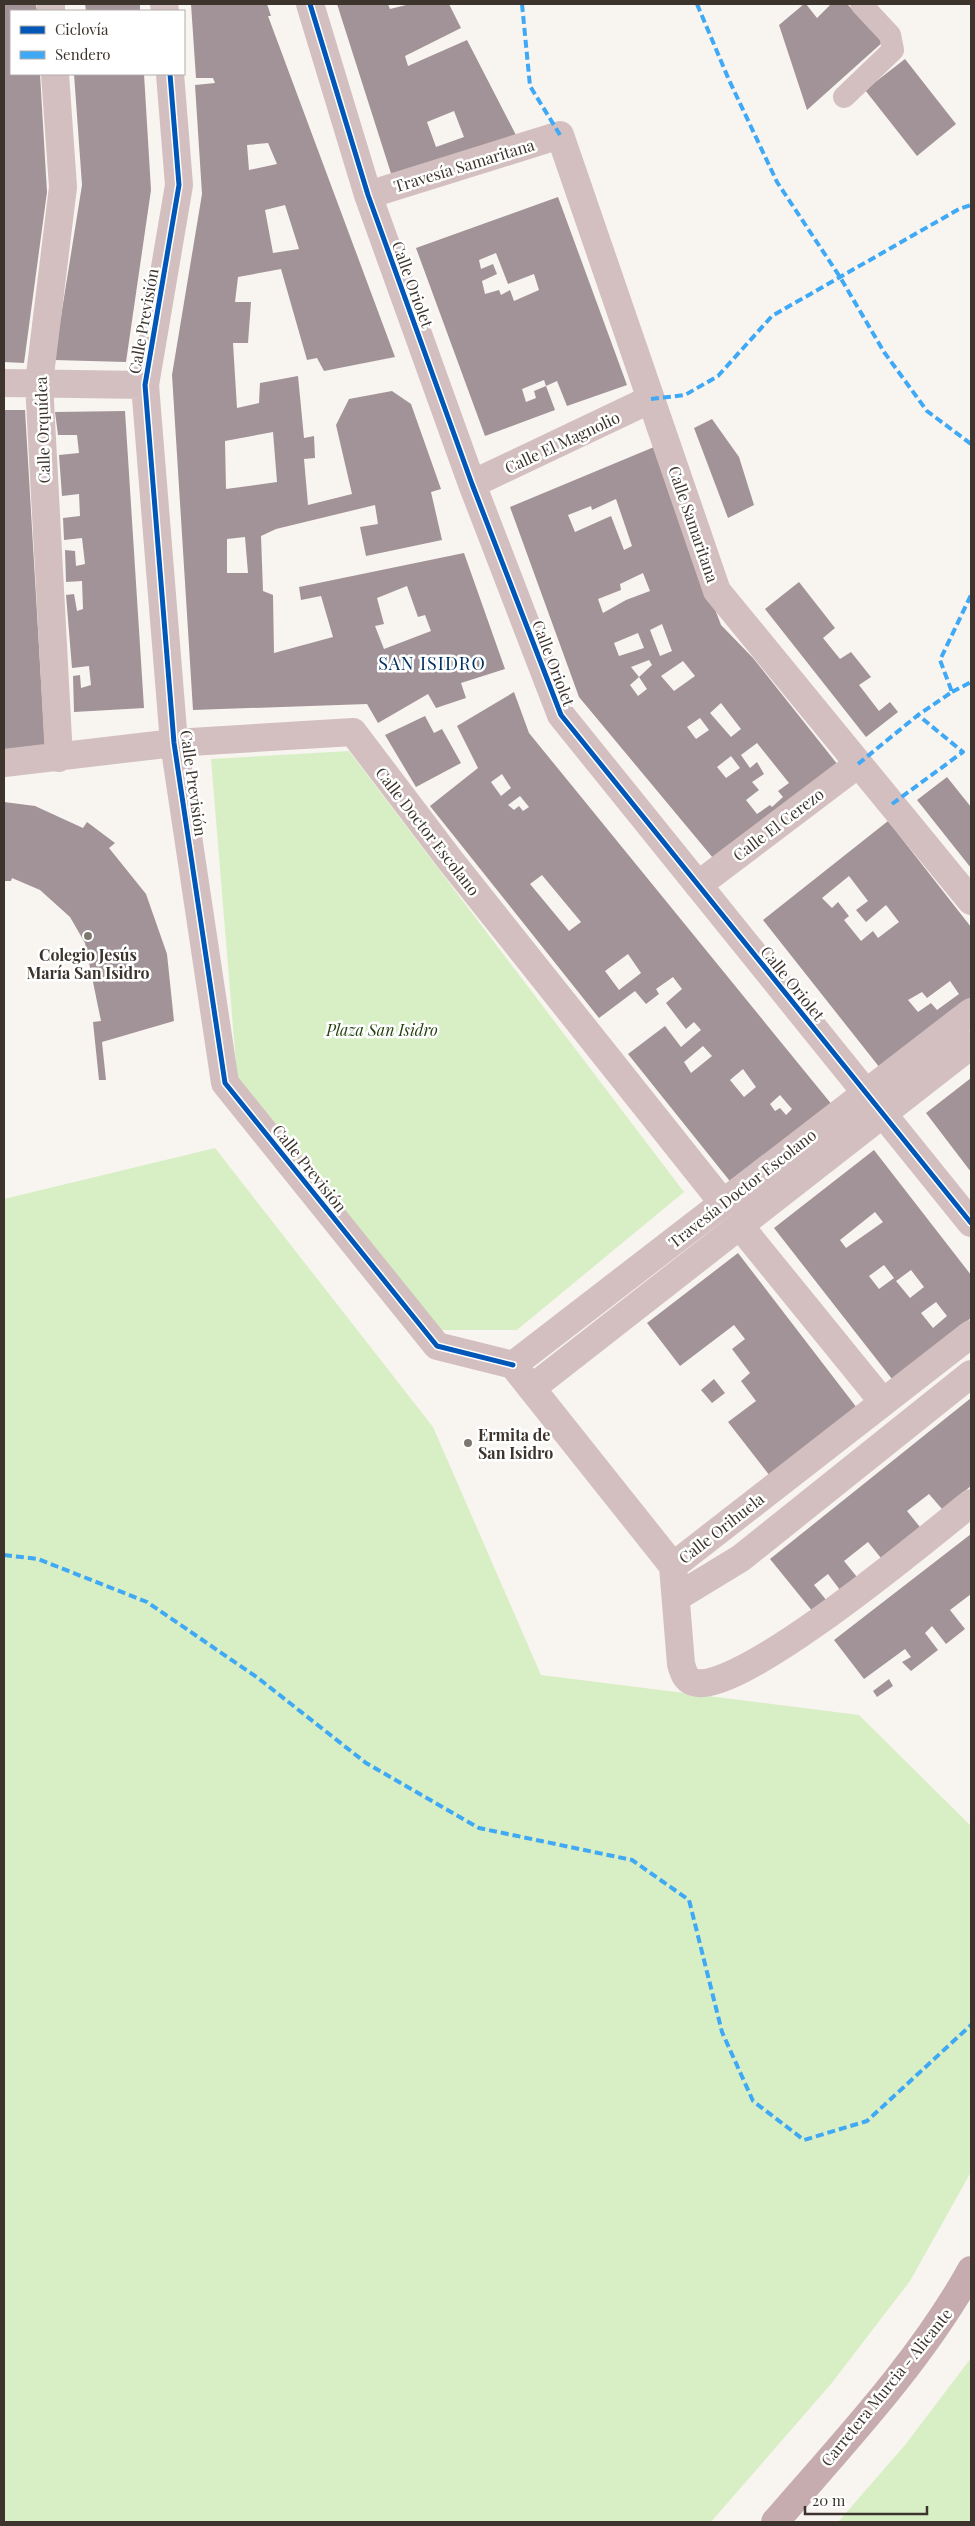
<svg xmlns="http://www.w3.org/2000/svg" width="975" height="2526" viewBox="0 0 975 2526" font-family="'Playfair Display',serif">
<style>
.green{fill:#d8efc5}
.building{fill:#a29399;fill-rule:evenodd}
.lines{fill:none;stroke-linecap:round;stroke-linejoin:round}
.service{stroke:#d3bfc0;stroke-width:22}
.minor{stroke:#d3bfc0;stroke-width:28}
.trunk{stroke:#c6acae;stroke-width:28}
.quiet{stroke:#3fa9f5;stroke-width:4;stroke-dasharray:8 4;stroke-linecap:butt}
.cycleway-casing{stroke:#fff;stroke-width:8}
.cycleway{stroke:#0057b8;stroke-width:5}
.poi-dot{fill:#7e7771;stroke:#fff;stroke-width:2}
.labels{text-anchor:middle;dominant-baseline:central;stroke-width:5;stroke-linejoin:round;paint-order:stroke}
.street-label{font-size:16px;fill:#3c342d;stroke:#fff}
.poi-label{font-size:16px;font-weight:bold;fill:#3c342d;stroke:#fff}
.park-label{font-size:16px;font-style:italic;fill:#24410e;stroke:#fff}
.neighbourhood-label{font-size:18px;letter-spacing:1px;fill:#013263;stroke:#fff}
</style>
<rect width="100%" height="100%" fill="#f8f4f0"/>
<path class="green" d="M349,751L684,1192L517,1330H441L237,1076L211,759Z
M215,1148L433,1427L541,1675L859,1715L971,1826V2172L910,2281L831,2384L711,2522H4V1199Z
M971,2358V2522H838L905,2445Z"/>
<path class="building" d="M4,4H36L37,11H11V74H40L47,192L24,363L4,362Z
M85,4H140V11H86Z
M191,4H267L271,16H268L395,357L324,371L317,358L307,360L281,269L238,277L235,302H251L248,343H233L237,408L259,403L260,383L298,376L304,438L314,436L315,458L304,459L308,505L352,494L336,425L349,399L392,391L411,404L441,489L431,492L442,540L366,556L360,527L378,524L375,505L276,529L261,536L263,591L273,595L274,653L333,637L321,596L301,600L299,587L464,553L505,669L461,683L466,698L436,708L428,694L378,723L367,704L193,710L172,375L202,194L195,85L215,83L213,78H196ZM268,143L277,164L249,170L247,145ZM285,205L299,249L273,253L265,210ZM273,432L277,482L226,489L225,441ZM245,537L248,573H227V539ZM407,586L418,617L425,615L431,631L384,649L375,626L384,624L377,598Z
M337,4H388L390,9L410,4H449L461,28L405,56L408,66L467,40L518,139L395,186ZM454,111L464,137L436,147L427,122Z
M804,4H806L817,18L831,4H847L884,41L807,110L779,25Z
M905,59L956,124L917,156L865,90Z
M74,74H144L151,190L126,362L54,360L82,185Z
M558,197L627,385L567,406L557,381L546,386L544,380L522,389L526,402L536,398L534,391L546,386L555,410L485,436L416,248ZM496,253L508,284L534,274L539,290L514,301L510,290L501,295L499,290L485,294L482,281L497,274L493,264L481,269L479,260Z
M4,410H25L45,748L4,750Z
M125,411L144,708L74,712L73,676L80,675L81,688L91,685L89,666L72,668L66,595L74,594L77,611L83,609L82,581L66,582L65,550L75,551L76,566L85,564L82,538L64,540L63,518L80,516L79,494L62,496L59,455L79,453L77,435H58L55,412Z
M712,419L739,457L754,505L728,518L694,428Z
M654,447L721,625L753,658L842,770L718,864L579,697L510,507ZM616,499L632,546L624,550L611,516L575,532L568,515L591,506L592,510ZM643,573L650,591L626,600L603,613L598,599L621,590L620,584ZM662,624L672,651L660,656L650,630ZM638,633L644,648L619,656L614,643ZM649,660L652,665L639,677L647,689L638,696L630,685L639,677L631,667ZM683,661L695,676L674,691L661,676ZM721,703L741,729L731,737L710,713ZM700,718L709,730L696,739L687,727ZM757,743L789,783L778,791L783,797L772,807L770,805L757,814L746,800L759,790L752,782L764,774L757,762L750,768L741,755ZM731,756L740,768L726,778L717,767Z
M799,582L835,628L823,638L840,659L851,652L871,677L859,685L879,711L890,702L898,712L866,737L765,609Z
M514,692L529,733L833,1106L733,1185L628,1054L665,1026L681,1047L701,1030L694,1022L686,1029L666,1003L682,989L673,977L656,989L659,994L646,1004L635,991L599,1018L430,806L478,768L457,726ZM502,774L511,788L501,796L491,782ZM520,796L529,807L523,811L519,806L514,810L508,805ZM542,875L581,922L569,931L530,884ZM628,954L641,973L619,990L605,971ZM703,1046L712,1056L691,1073L684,1062ZM743,1069L756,1087L744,1097L730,1080ZM780,1095L792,1109L786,1115L780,1108L775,1111L770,1104Z
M425,716L434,733L442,729L461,763L416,787L385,735Z
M947,777L971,807V868L917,800Z
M4,802L35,806L83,828L87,822L115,843L109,848L146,894L167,954L174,1021L102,1042L106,1080H99L93,1022L101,1021L85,943L70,917L40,890L12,878L11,881H4Z
M888,821L971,927V997L880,1068L763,920ZM849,876L868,901L856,910L866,922L886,905L899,922L878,938L873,931L861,941L844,920L849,916L838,902L832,908L822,898ZM950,981L959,994L937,1010L931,1003L918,1012L908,1000L922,992L927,998Z
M971,1078V1172L926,1113Z
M874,1150L971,1275V1318L892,1379L774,1228ZM875,1212L883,1222L846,1248L840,1240ZM884,1265L894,1278L879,1289L869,1276ZM911,1270L924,1287L910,1298L896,1281ZM936,1302L947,1316L933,1328L921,1313Z
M738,1253L857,1408L770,1476L728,1422L756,1401L741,1381L750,1373L732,1349L745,1339L734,1325L680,1366L647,1323Z
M714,1379L725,1393L712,1403L701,1390Z
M971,1398V1486L942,1509L929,1494L907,1511L920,1527L881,1558L868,1542L844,1561L857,1577L840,1590L828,1574L814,1585L827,1601L813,1612L770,1559Z
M971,1534V1594L950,1610L965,1629L946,1644L932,1626L925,1633L938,1650L911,1671L902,1662L911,1657L905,1649L864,1679L834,1640Z
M889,1679L893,1686L877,1697L873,1691Z"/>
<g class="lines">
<path class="service" d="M844,97L893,50L890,35L861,4"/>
<path class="minor" d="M51,4V11
M164,4L165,11
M310,4L368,195L472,484L561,715L971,1223
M55,74L63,187L39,383L59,758
M170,74L179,185L145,385L174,743L225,1083L437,1346L513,1365
M368,195L560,135L717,591L971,901
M4,383L145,385
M472,484L651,399
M4,763L174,743L353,732L450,860L723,1203
M698,885L858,764
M740,1226L883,1402
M513,1365L673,1566L971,1334
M513,1365L971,1012
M532,1388L971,1045
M673,1566L681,1664C683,1671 685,1679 693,1682C736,1699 931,1535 971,1503
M677,1597L741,1558L971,1374"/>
<path class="trunk" d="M775,2522C844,2442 920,2362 971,2270"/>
<path class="quiet" d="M522,4L530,86L560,135
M697,4L729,80L777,182L840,277L884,352L927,411L971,444
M651,399L685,395L718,376L772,316L959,209L971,205
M952,692L971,682
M858,764L918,715L952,692L940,660L971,595
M892,804L963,752L918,715
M4,1555L38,1559L147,1602L258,1678L366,1763L479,1828L632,1860L689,1900L722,2032L753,2101L804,2140L867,2121L971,2025"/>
<defs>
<path id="cycleway" d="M310,4L368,195L472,484L561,715L971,1223
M170,74L179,185L145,385L174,743L225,1083L437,1346L513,1365"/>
</defs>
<use href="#cycleway" class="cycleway-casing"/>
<use href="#cycleway" class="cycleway"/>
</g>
<g class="poi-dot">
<circle cx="88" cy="936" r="5"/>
<circle cx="468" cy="1443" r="5"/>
</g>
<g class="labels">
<g class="street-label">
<text transform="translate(464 165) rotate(-17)">Travesía Samaritana</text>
<text transform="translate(413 284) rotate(70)">Calle Oriolet</text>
<text transform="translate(143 321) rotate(-80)">Calle Previsión</text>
<text transform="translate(42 430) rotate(-92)">Calle Orquídea</text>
<text transform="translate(562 442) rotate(-25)">Calle El Magnolio</text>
<text transform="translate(694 524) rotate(71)">Calle Samaritana</text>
<text transform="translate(554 663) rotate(69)">Calle Oriolet</text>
<text transform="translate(194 783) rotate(82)">Calle Previsión</text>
<text transform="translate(778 824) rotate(-37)">Calle El Cerezo</text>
<text transform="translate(428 831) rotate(52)">Calle Doctor Escolano</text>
<text transform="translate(793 983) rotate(51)">Calle Oriolet</text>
<text transform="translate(310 1168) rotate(51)">Calle Previsión</text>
<text transform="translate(742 1188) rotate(-38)">Travesía Doctor Escolano</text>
<text transform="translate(721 1528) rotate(-38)">Calle Orihuela</text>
<text transform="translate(886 2387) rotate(-51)">Carretera Murcia - Alicante</text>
</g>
<g class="poi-label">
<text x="88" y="954">Colegio Jesús<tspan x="88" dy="18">María San Isidro</tspan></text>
<text x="478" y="1434" text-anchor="start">Ermita de<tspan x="478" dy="18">San Isidro</tspan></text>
</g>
<g class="park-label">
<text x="382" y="1029">Plaza San Isidro</text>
</g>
<g class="neighbourhood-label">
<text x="432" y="663">SAN ISIDRO</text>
</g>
</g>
<rect width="975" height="2526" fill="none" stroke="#3c342d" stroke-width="10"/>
<rect x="10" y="10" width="175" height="65" fill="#ffffff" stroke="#b1aeab"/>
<rect x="20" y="26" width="25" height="8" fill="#0057b8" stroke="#b1aeab"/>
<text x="55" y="35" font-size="15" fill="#3c342d">Ciclovía</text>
<rect x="20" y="51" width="25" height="8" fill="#3fa9f5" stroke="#b1aeab"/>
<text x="55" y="60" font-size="15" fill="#3c342d">Sendero</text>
<path d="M805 2506v8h122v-8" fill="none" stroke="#3c342d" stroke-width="2.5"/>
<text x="812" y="2506" font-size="15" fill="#3c342d" stroke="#ffffff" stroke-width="4" paint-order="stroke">20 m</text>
</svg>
